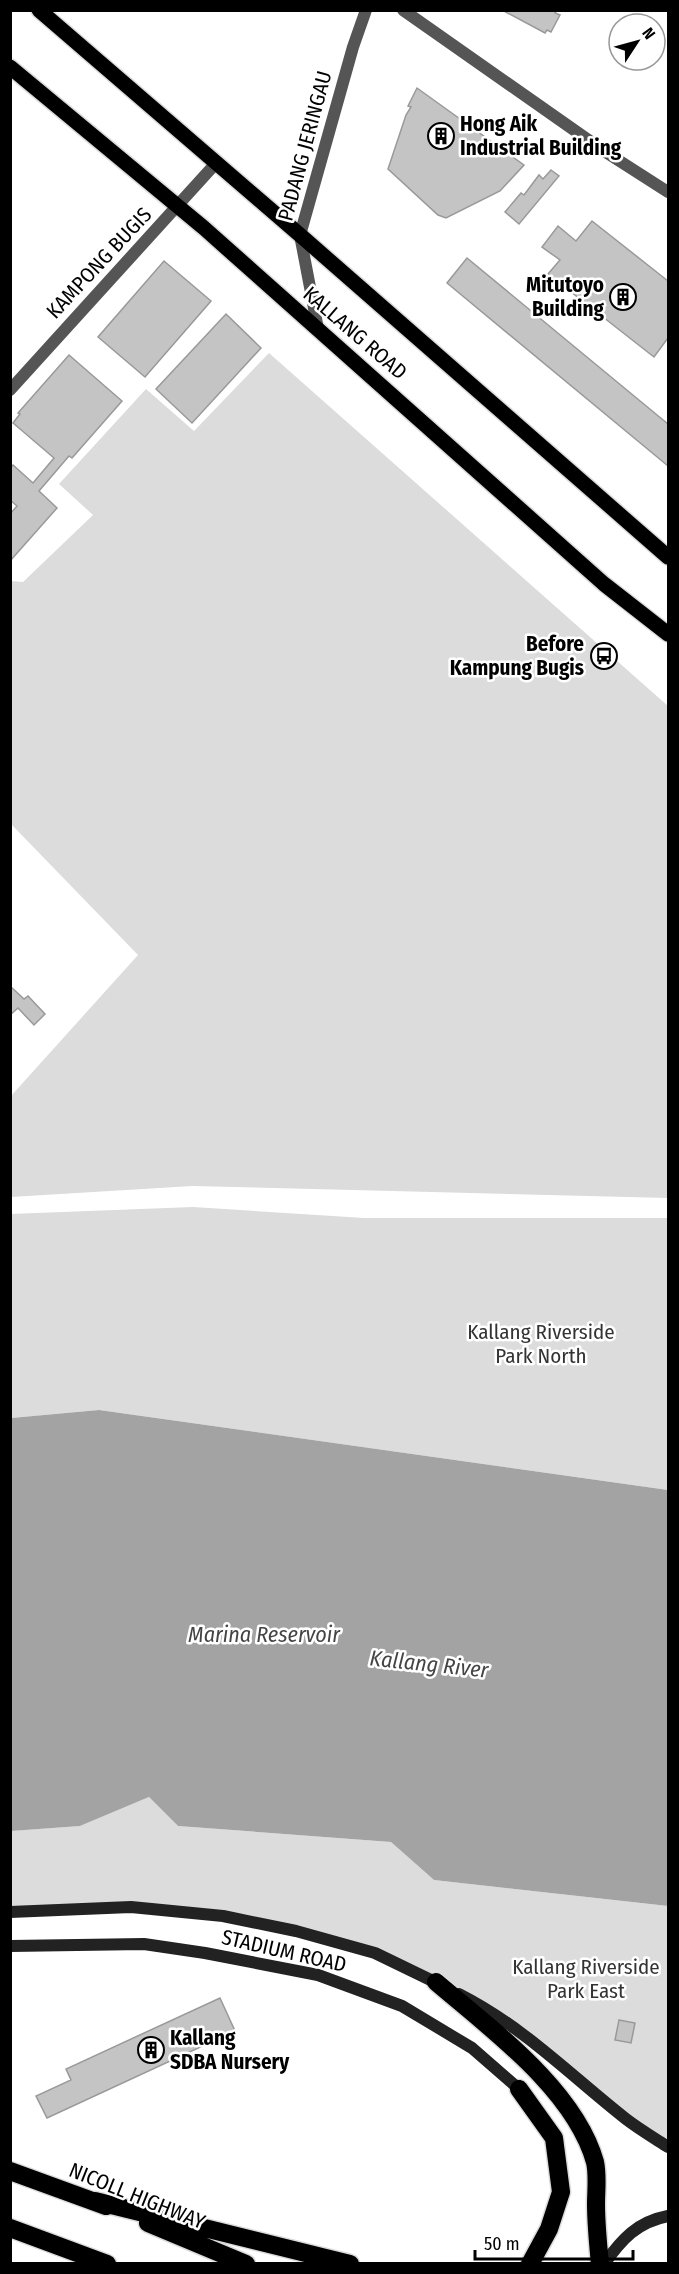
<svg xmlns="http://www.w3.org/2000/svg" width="679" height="2274" viewBox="0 0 679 2274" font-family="'Fira Sans Condensed',sans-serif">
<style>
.green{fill:#dcdcdc}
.water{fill:#a3a3a3}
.building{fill:#c4c4c4;stroke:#999;stroke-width:1.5}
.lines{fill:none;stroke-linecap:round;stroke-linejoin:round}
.primary-casing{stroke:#dbdbdb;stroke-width:18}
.highway-casing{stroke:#dbdbdb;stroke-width:21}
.street{stroke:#555;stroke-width:12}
.secondary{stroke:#222;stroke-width:12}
.primary{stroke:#000;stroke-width:15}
.highway{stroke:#000;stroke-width:18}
.labels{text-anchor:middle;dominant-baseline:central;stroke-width:5;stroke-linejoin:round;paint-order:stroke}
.poi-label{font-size:21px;font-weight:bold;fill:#000;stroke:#fff;text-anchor:start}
.street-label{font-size:21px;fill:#000;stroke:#fff}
.park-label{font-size:21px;fill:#333;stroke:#fff}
.water-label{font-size:22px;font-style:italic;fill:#444;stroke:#fff}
</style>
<rect width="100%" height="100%" fill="#fff"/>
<path class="green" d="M269,353L668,706V1198L192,1186L11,1197V1096L138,955L11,824V581L23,582L93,515L59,484L146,389L194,431Z
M193,1207L364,1218H668V1490L99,1410L11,1418L10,1214Z
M149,1797L178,1826L391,1842L434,1880L668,1906V2147L542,2048L375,1953L328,1939L128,1905L11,1911L10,1831L80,1826Z"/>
<path class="water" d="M99,1410L668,1490V1906L434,1880L391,1842L178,1826L149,1797L80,1826L11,1831V1418Z"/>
<path class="building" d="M502,10H557L555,13L560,15L551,32L547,30L545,33Z
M417,88L524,165L500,191L446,218L438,215L388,169L406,115L411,107L408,106Z
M551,170L559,176L519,224L505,212L521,193L524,195L539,175L543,179Z
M592,221L668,281V338L654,357L548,274L560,260L542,247L558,226L576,241Z
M467,258L668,424V466L447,283Z
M164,261L211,301L145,377L98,337Z
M226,314L261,348L192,423L156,389Z
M69,355L122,401L72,458L69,456L39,491L57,508L10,561V514L17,506L10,500V468L13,465L33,483L54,458L13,423L20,414L18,413Z
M10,986L24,999L28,996L45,1014L34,1025L18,1008L10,1015Z
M220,1998L235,2031L47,2118L36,2096L71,2080L66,2069Z
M619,2020L635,2023L631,2043L615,2040Z"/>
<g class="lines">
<defs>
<path id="primary" d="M39,10L300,235L668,557
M10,67L204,228L604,584L668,634"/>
<path id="highway" d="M436,1982C491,2029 575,2090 595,2162C598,2175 596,2191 596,2204C596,2224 598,2244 600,2264
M519,2089L554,2138L561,2192L549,2229L530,2264
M10,2171L106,2206
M95,2201L350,2264
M148,2223L246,2264
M10,2228L107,2264"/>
</defs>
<use href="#primary" class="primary-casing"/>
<use href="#highway" class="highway-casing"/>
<path class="street" d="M403,10L604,151L668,192
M318,329L300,235L353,47L366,10
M10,390L217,162"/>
<path class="secondary" d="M10,1912L131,1907L223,1916L296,1931L375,1953L441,1985
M10,1946L144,1944L205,1953L318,1975L402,2006L472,2048L519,2089
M459,1994C524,2027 570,2075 626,2119C639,2129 654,2138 668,2147
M604,2264C622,2239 637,2222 668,2216"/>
<use href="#primary" class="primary"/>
<use href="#highway" class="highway"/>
</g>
<defs>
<symbol id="building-ring" viewBox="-11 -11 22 22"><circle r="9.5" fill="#fff" stroke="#000" stroke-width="1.5"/><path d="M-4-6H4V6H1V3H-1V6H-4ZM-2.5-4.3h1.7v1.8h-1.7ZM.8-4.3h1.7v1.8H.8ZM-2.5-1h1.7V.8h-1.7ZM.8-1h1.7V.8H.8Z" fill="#000"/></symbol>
<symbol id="bus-ring" viewBox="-11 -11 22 22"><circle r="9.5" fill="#fff" stroke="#000" stroke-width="1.5"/><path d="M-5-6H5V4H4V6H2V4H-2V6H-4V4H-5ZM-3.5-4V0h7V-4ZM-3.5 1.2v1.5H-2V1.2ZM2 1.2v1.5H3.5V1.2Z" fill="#000"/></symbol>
</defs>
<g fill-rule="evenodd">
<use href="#building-ring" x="426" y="121" width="30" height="30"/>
<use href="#building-ring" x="608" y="282" width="30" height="30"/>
<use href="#bus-ring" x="589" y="641" width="30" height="30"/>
<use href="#building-ring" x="136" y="2035" width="30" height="30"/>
</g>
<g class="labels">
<g class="poi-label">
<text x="460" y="124">Hong Aik<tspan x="460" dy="24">Industrial Building</tspan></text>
<text x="604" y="285" text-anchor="end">Mitutoyo<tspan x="604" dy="24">Building</tspan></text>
<text x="584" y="644" text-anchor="end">Before<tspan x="584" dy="24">Kampung Bugis</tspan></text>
<text x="170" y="2038">Kallang<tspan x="170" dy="24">SDBA Nursery</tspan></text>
</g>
<g class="street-label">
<text transform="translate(305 146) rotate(-75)">PADANG JERINGAU</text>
<text transform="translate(99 263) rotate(-47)">KAMPONG BUGIS</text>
<text transform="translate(355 333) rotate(41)">KALLANG ROAD</text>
<text transform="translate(284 1951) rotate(13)">STADIUM ROAD</text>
<text transform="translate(137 2196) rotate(22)">NICOLL HIGHWAY</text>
</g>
<g class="park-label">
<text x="541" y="1332">Kallang Riverside<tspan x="541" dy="24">Park North</tspan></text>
<text x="586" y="1967">Kallang Riverside<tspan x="586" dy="24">Park East</tspan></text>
</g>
<g class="water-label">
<text x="264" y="1634">Marina Reservoir</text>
<text transform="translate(429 1664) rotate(6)">Kallang River</text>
</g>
</g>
<rect width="679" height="2274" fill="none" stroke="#000000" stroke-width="24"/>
<g transform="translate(637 42) rotate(54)"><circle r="28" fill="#ffffff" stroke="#999999" stroke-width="1.5"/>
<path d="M0-4.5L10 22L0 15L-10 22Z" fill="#000000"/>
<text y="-9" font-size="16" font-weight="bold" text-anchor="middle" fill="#000000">N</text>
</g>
<path d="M475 2250v9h158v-9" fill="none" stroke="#000000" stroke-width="3"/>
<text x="484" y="2250" font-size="18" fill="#000000" stroke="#ffffff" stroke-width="4.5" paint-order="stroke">50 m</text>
</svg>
